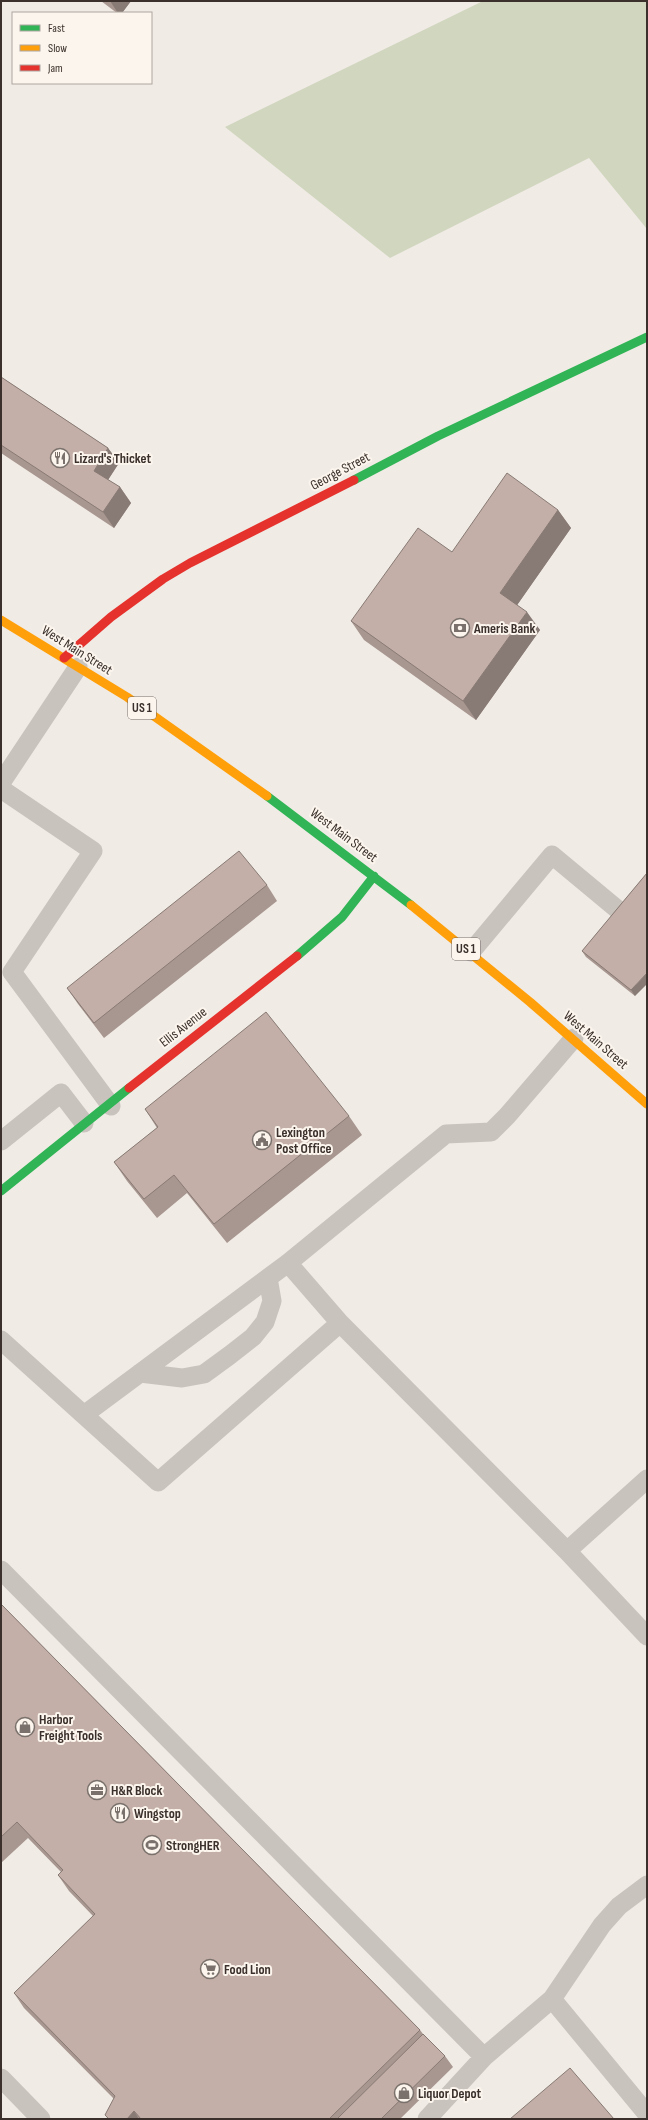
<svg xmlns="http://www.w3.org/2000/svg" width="648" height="2120" viewBox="0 0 648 2120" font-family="'Sofia Sans Condensed',sans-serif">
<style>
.green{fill:#d1d6bf}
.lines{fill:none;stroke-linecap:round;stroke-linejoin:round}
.lane{stroke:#c9c3be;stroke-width:19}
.fast{stroke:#30b455;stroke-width:9}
.slow{stroke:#ff9f0a;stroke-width:9}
.jam{stroke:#e5322d;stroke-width:9}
.wall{fill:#a89690}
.shaded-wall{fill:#887a75}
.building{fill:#c3afa7;stroke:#887a75}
.labels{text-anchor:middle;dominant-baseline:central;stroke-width:4;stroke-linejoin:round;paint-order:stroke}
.shield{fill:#fbf5ee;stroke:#756b66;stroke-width:1}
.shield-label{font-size:13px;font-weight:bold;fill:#3b302b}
.poi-label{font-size:14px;font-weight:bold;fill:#3b302b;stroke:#fbf5ee;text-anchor:start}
.street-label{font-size:14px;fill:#3b302b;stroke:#fbf5ee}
</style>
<rect width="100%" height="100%" fill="#f0ebe5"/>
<path class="green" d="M483,1H647V229L589,158L390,258L225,127Z"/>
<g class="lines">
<path class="lane" d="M1,783L78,667
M1,789L93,851L12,972L111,1106
M471,952L552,855L623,914
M1,1141L61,1093L84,1123
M288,1263L340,1323
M1,1340L158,1482L340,1323L567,1551L647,1479
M140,1373L182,1378L204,1374L230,1355L253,1337L265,1322L272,1301L268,1278
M85,1414L288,1263L446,1134L491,1132L507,1116L574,1038
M567,1551L647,1636
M1,1570L484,2057
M552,1999L647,2114
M1,2078L41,2119
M427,2119L484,2057L552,1999L602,1925L619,1906L647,1885"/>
<path class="fast" d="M354,480L438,436L647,337
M267,796L411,905
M297,956L342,917L374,876
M1,1191L129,1088"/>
<path class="slow" d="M1,620L127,697L267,796
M411,905L530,1002L647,1104"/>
<path class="jam" d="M64,658L111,617L163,579L190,563L354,480
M129,1088L297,956"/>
</g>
<path class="wall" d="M101,1H131L122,13H117Z
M1,377L108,448L119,463L108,480L120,487L131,503L114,528L1,453Z
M558,510L571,528L517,605L540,630L476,720L364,640L351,621Z
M647,873L635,996L586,957L582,951Z
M267,885L277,901L104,1038L78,1004L67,988Z
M145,1109L349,1116L362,1135L227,1243L187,1193L157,1218L127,1181L114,1162L157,1128Z
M1,1604L420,2030L423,2034L445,2056L453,2067L400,2119H108L105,2115L114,2099L24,2008L14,1993L93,1916L69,1891L58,1875L61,1872L28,1838L1,1863Z"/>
<path class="shaded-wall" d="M110,1H131L122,13H118Z
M108,448L119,463L104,486L94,471Z
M120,487L131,503L114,528L103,512Z
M558,510L571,528L513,611L500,593Z
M527,612L540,630L476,720L463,701Z
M647,973V984L635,996L631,990Z
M134,2111L139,2119H127Z"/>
<path class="building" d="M1,377L108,448L94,471L120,487L103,512L1,445Z
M507,473L558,510L500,593L527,612L463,701L351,621L418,528L452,552Z
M239,851L267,885L94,1023L67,988Z
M647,873V973L631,990L582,951Z
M266,1012L349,1116L214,1224L174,1175L144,1199L114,1162L158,1127L145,1109Z
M1,1604L420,2030L329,2119H141L134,2111L127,2119H109L105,2115L115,2096L14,1993L95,1914L58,1875L63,1870L17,1822L1,1837Z
M423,2034L445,2056L381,2119H337Z
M570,2068L614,2119H510Z"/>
<defs>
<symbol id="restaurant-ring" viewBox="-11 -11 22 22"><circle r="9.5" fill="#fbf5ee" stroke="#7a716c" stroke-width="1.5"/><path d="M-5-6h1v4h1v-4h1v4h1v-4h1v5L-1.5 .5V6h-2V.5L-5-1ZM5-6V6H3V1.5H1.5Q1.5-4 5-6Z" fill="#7a716c"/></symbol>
<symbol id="bank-ring" viewBox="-11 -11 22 22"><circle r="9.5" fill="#fbf5ee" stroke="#7a716c" stroke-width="1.5"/><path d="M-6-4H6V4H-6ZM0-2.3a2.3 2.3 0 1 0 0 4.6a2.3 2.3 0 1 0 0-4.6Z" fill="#7a716c"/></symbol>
<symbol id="civic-ring" viewBox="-11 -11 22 22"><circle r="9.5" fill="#fbf5ee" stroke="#7a716c" stroke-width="1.5"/><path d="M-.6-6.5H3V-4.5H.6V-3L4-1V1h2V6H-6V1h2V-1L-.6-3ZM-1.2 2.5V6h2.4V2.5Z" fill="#7a716c"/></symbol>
<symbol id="shop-ring" viewBox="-11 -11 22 22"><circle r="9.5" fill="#fbf5ee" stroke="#7a716c" stroke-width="1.5"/><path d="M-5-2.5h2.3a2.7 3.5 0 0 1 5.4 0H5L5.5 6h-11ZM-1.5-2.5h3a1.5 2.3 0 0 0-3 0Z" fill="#7a716c"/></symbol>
<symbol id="office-ring" viewBox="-11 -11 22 22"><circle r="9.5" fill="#fbf5ee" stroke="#7a716c" stroke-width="1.5"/><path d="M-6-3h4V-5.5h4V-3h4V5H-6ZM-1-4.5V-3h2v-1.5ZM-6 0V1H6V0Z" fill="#7a716c"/></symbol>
<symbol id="stadium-ring" viewBox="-11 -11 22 22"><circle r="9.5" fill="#fbf5ee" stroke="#7a716c" stroke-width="1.5"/><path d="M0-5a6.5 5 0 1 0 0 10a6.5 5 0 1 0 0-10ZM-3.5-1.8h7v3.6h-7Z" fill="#7a716c"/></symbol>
<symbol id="supermarket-ring" viewBox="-11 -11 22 22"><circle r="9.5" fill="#fbf5ee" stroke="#7a716c" stroke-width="1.5"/><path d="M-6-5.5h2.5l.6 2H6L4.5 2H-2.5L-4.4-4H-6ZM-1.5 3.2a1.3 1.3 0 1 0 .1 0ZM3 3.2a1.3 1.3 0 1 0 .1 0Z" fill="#7a716c"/></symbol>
</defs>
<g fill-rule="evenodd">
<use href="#restaurant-ring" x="49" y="447" width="22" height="22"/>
<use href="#bank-ring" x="449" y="617" width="22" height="22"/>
<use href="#civic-ring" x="251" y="1129" width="22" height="22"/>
<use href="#shop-ring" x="14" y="1716" width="22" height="22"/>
<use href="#office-ring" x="86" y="1779" width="22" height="22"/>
<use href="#restaurant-ring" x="109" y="1802" width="22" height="22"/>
<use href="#stadium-ring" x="141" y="1834" width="22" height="22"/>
<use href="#supermarket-ring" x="199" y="1958" width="22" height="22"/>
<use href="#shop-ring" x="393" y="2082" width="22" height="22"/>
</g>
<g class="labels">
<g class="shield">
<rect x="128" y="697" width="28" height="22" rx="3"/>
<rect x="452" y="938" width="28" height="22" rx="3"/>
</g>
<g class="shield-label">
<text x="142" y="708">US 1</text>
<text x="466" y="949">US 1</text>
</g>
<g class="poi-label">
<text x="74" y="458">Lizard's Thicket</text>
<text x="474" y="628">Ameris Bank</text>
<text x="276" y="1132">Lexington<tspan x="276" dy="16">Post Office</tspan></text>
<text x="39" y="1719">Harbor<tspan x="39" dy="16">Freight Tools</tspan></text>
<text x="111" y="1790">H&amp;R Block</text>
<text x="134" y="1813">Wingstop</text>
<text x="166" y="1845">StrongHER</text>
<text x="224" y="1969">Food Lion</text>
<text x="418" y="2093">Liquor Depot</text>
</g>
<g class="street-label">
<text transform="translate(340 471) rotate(-28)">George Street</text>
<text transform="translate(77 650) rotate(32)">West Main Street</text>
<text transform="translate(344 835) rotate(37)">West Main Street</text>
<text transform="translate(183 1027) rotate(-38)">Ellis Avenue</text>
<text transform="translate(596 1040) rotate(41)">West Main Street</text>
</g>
</g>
<rect width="648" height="2120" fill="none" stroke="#3b302b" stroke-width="4"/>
<rect x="12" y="12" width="140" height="72" fill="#fbf5ee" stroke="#aea6a0"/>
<rect x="20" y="25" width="20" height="6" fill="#30b455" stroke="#aea6a0"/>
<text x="48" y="32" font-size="12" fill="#3b302b">Fast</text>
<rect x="20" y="45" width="20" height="6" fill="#ff9f0a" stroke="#aea6a0"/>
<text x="48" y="52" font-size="12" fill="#3b302b">Slow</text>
<rect x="20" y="65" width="20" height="6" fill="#e5322d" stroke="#aea6a0"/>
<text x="48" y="72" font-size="12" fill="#3b302b">Jam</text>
</svg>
